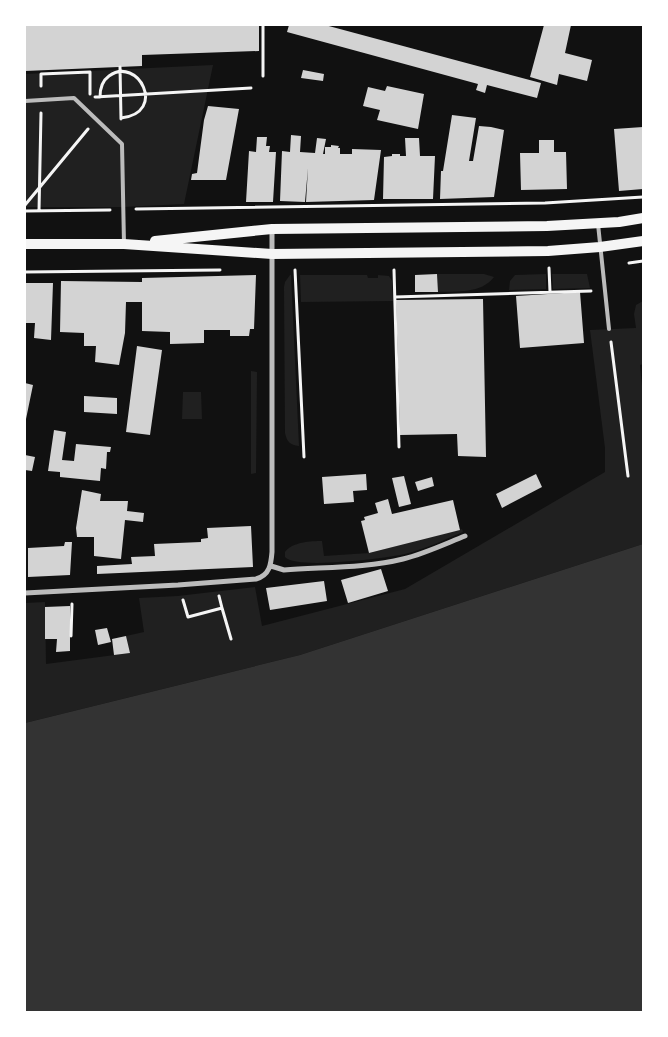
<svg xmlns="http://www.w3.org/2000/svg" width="668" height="1037" viewBox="0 0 668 1037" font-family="'Varela Round',sans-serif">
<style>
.green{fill:#202020}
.water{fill:#333}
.building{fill:#d3d3d3}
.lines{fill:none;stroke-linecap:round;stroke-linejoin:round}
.path{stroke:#f5f5f5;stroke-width:3}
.service{stroke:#bcbcbc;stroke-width:4}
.minor{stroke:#bcbcbc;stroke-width:5}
.secondary{stroke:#f5f5f5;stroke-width:10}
</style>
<rect width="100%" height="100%" fill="#111"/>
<path class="green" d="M213,65L184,204L123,207H25V74Z
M437,274H484L494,277C481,294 457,291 438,292Z
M546,274V289L509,290L510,281L515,275Z
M552,274H587L590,288L553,289Z
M290,275H291L299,446C290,445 287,442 285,433L284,287L285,282Z
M300,275H367L368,278H378V275L389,276L392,281L393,301L301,302Z
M643,301V364L640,365L643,396V544L300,655L25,723V603L45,602L46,664L130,653L126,636L144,632L139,598L178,596L255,587L262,626L405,589L605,472V448L590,330L636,328L634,314L636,305Z
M251,371L257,372L256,473L251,474Z
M183,392H201L202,419H182Z
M462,529L463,532C444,540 425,549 405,554C387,558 296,570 285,557V552C292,542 311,541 322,541L324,556L369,553Z"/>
<path class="water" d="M643,544V1012H25V723L300,655Z"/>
<path class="building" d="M25,25H259V51L142,55V66L25,71Z
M289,25H325L541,83L537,98L487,85L485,93L476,90L478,84L287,32Z
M544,25H571L565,53L592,60L587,81L559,74L557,85L530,77Z
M303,70L324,74L323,81L301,78Z
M387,86L424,94L418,129L377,120L380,110L363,106L368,87L385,91Z
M208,106L239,109L226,180H191L192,174L197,173L204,120Z
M452,115L476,118L469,161H473L479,126L491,127L504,130L494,197L440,199L441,171H443Z
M643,127V189L619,191L614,129Z
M291,135L301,136L300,152L315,153L317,138L326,139L323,154H325V147H331V145L339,146L338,148H340V154H352V149L381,150L374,200L306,202L308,168L305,202L280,201L282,151L290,152Z
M257,137H267L266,146H270L269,152H276L273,202H246L249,151L256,152Z
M405,138H419L420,156H435L433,199H383L384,157L392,156V154H400V156H406Z
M539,140H554V152H566L567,189L521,190L520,153H539Z
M437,274L438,292H415V275Z
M256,275L254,329H250L249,336H230V330H204V343L170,344V332L142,331V302H126L125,333L119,365L95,362L96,346H84V333L60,332L61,281L142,282V278Z
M25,283H53L51,340L34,338L35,323H25Z
M580,292L584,343L520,348L516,296Z
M483,299L486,457L458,456L457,434L400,435L396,300Z
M137,346L162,350L150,435L126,432Z
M25,383L33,385L26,419H25Z
M84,396L117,398V414L84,412Z
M54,430L66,432L62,460L74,461L76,444L111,447L110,452H107L106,469L101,468L100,481L60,477V472L48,471Z
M25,455L35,457L32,471L25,470Z
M366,474L367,490L353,491L354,502L324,504L322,477Z
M536,474L542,487L502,508L496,494Z
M404,476L411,504L399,507L392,478Z
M432,477L434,486L418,491L415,482Z
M82,490L101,494L100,501H128L127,511L144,513L143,522L125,520L121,559L94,556V537H77L76,528Z
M388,499L392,514L453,500L460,530L369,553L361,521L365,520L364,517L378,513L375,503Z
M251,526L253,567L97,574V566L132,564L131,557L155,556L154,544L201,542V539L208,538L207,528Z
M65,542H72L70,575L28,577V548L64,546Z
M381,569L388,591L348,603L341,580Z
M324,581L327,601L270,610L266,588Z
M70,606V651L56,652L57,639H45V607Z
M107,628L111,642L98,645L95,630Z
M126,636L130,653L114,655L112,639Z"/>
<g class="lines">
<path class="path" d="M263,25V76
M120,67L121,119
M41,86V74L90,72V94
M95,97L251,88
M100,97C100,89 102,81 109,76C138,55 168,113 121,118
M25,205L88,129
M136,209L545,203L643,197
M25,211L110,210
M39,211L41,113
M629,263L643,261
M549,268L550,292
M295,270L304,457
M394,270L399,447
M25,272L220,270
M395,297L591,291
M611,342L628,476
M183,600L188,617L222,608L219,596
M222,608L231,639
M71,636L72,604"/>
<path class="service" d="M25,101L74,98L122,144L124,244
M598,224L609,329"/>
<path class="minor" d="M271,566L284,570C322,567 367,568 403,559C424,554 445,544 465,536
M25,593L178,585L256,579C270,575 271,564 272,552V229"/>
<path class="secondary" d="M155,241L272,229L547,226L619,222L643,218
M25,244H124L272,254L548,251L600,247L643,241"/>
</g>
<rect width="668" height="1037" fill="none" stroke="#ffffff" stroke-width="52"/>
</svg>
